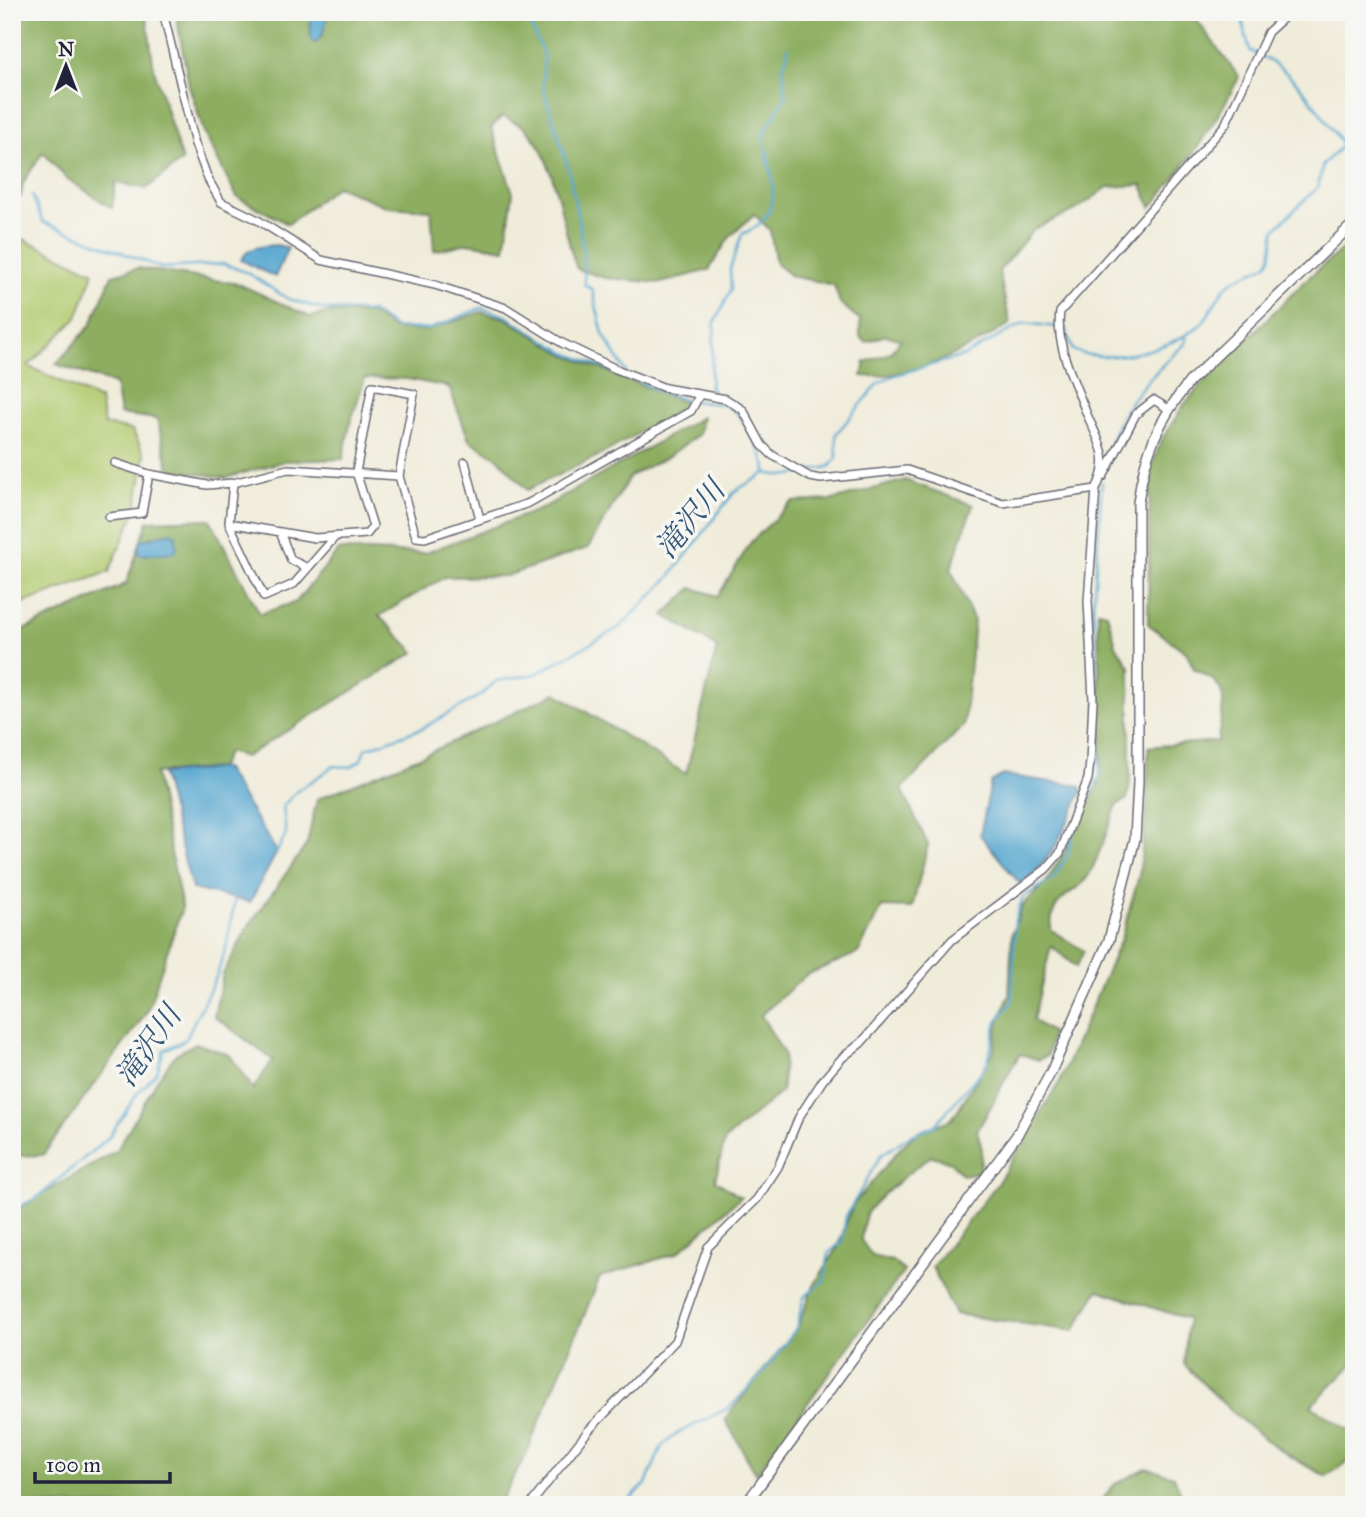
<svg xmlns="http://www.w3.org/2000/svg" width="1366" height="1517" viewBox="0 0 1366 1517" font-family="'IM FELL Great Primer','Noto Serif JP',serif">
<style>
.green{fill:#b2ca6e;stroke:#6a7654;stroke-width:2}
.forest{fill:#8dae61;stroke:#58684e;stroke-width:2}
.water{fill:#54a6cf;stroke:#3b6485;stroke-width:2}
.lines{fill:none;stroke-linecap:round;stroke-linejoin:round}
.stream{stroke:#54a6cf;stroke-width:2.5}
.minor-casing{stroke:#6a6973;stroke-width:10}
.tertiary-casing{stroke:#6a6973;stroke-width:12}
.minor{stroke:#fff;stroke-width:7}
.tertiary{stroke:#fff;stroke-width:9}
.labels{text-anchor:middle;dominant-baseline:central;stroke-width:7;stroke-linejoin:round;paint-order:stroke}
.water-label{font-size:30px;font-style:italic;fill:#365776;stroke:#f6f6f2}
</style>
<rect width="100%" height="100%" fill="#f6f6f2"/>
<filter id="ink" filterUnits="userSpaceOnUse"><feTurbulence type="fractalNoise" baseFrequency=".0143" numOctaves="2"/><feDisplacementMap in="SourceGraphic" scale="14" xChannelSelector="R" yChannelSelector="G"/><feConvolveMatrix kernelMatrix="1 2 1 2 8 2 1 2 1" color-interpolation-filters="sRGB"/></filter>
<filter id="wash" filterUnits="userSpaceOnUse"><feTurbulence type="fractalNoise" baseFrequency=".00686" numOctaves="4" result="noise"/><feDisplacementMap in="SourceGraphic" scale="28" xChannelSelector="R" yChannelSelector="G"/><feGaussianBlur stdDeviation="1.57" result="paint"/><feColorMatrix in="noise" values="0 0 0 0 0 0 0 0 0 0 0 0 0 0 0 0 0 1.4 0 .05"/><feComposite in="paint" operator="in"/></filter>
<g filter="url(#wash)">
<rect width="100%" height="100%" fill="#f0ecda"/>
<path class="green" d="M12,234L94,272L77,318L28,366L100,400L104,425L132,430L145,455L136,510L109,572L12,607Z"/>
<path class="forest" d="M12,12H146L154,69L182,161L146,189L116,182L112,208L66,178L43,152L23,183L21,196L12,205Z
M199,12H1179L1196,19L1239,77C1215,126 1186,166 1151,207L1142,185L1108,187L1076,210L1034,229L999,271L1010,324C967,350 914,379 862,376L865,362L890,353L901,340L886,335L866,342L860,337V320L840,303L834,285L791,276L776,264L770,230L754,214L729,238L709,270L661,283L605,278L577,269C561,228 558,160 526,129C520,123 509,120 502,116L491,128L513,193L505,249L468,243L434,251L431,210L388,207L337,186L288,224L237,197L205,135L189,86L177,19Z
M1354,239V1363L1311,1406L1354,1433C1354,1462 1349,1462 1326,1476C1266,1447 1229,1411 1184,1364L1188,1319L1098,1290L1074,1331L955,1314L932,1267L997,1184L1060,1081L1121,939L1139,876L1147,809L1148,747L1218,741C1221,705 1236,687 1194,669L1187,653L1148,624L1150,472L1161,441L1183,406L1201,385L1307,279Z
M138,268L239,284L310,317L331,312L371,314L394,329L429,330L481,312L505,318L566,355L689,404L604,453L527,490L499,459L469,440L449,387L407,379L365,378L350,424L343,459L285,461L226,478L169,469L157,419L120,414L115,384L56,364L91,325L112,275Z
M702,417L699,434L669,456L630,476L588,548L506,576L445,577L379,616L415,652L245,757L228,752L219,768L155,773L182,908L147,1012L43,1155L12,1156V635L126,584L148,521L210,519L260,614L296,602L339,550L425,553L541,509Z
M905,480L973,505L951,569L974,621L964,725L902,789L928,845L912,908L882,907L858,953L806,975L761,1015L784,1054L782,1091L725,1140L715,1180L741,1197L677,1253L600,1277L527,1452L499,1505H12V1212L117,1150L157,1080L176,1054L196,1043L230,1055L253,1089L273,1060L214,1016L223,974L246,930L307,844L317,799L422,756L556,693L686,774L717,647L664,615L692,588L718,596L751,542L792,502L833,500Z
M1098,611L1107,613L1116,645L1130,667V784L1127,799L1117,805C1108,827 1101,852 1090,873C1077,897 1050,892 1051,930L1084,951L1076,967L1051,946L1033,1020L1052,1033L1048,1055L1039,1060L1020,1054C1004,1079 993,1105 977,1131L982,1149L980,1172L962,1175L951,1162L932,1156C920,1163 873,1201 867,1213C863,1220 863,1232 861,1240L872,1256L892,1261L904,1271L756,1474L725,1419L797,1328L814,1285L837,1249L853,1205L902,1146L918,1132L952,1119L993,1053L998,1024L1009,996L1012,933L1023,905L1047,881L1062,855L1098,786L1101,766Z
M1146,1468L1174,1476L1185,1505H1098L1115,1484Z"/>
<path class="water" d="M310,12H324L327,18L322,36L315,43L311,40Z
M277,245L288,248L275,277L241,260C249,246 261,246 277,245Z
M170,532L175,534L177,547L175,552L141,555L138,553L140,541Z
M224,768L277,852L250,902L192,889L162,774Z
M1003,775L1080,786L1082,791C1064,828 1055,860 1020,884L980,835L991,782Z"/>
<g class="lines">
<path class="stream" d="M1240,12L1250,51C1297,70 1314,105 1343,145
M530,23L544,56L543,88L568,167L582,238L585,285L592,289L603,334L626,372
M32,195L43,222L162,268L224,264L248,273L288,299L323,309L372,312L396,328L430,329L481,308L506,316L566,353L613,371
M639,382C652,387 666,395 680,398C723,410 729,390 755,442C760,452 766,461 766,472
M714,396L710,386L715,322L731,290L730,269L742,234C789,216 770,173 763,134L786,96L783,68L789,47
M1107,458C1116,409 1150,376 1186,343V335
M277,852L286,834L283,806L297,791L334,766L351,767L361,760L365,749L423,728L481,695L496,681L536,674L620,627L668,579L735,491L766,473C791,480 804,470 829,467L837,458L836,434L879,383L895,375L964,356L1024,323L1065,328L1073,350C1106,366 1174,349 1201,324C1212,313 1217,294 1229,284C1240,274 1255,273 1267,264L1271,258L1275,229L1318,187L1323,164L1343,145L1354,140
M12,1210L38,1197L108,1138L137,1094L157,1072L164,1050L185,1040L217,975L227,944L235,898
M624,1505L646,1484L662,1446L678,1433L729,1408L763,1373L796,1329L804,1297L824,1281L829,1253L842,1242L846,1216L881,1155L908,1137L935,1125L987,1065L997,1021L1012,1002L1015,920L1023,897L1053,879L1068,854L1076,820L1100,776L1093,609L1102,482"/>
</g>
</g>
<g filter="url(#ink)">
<g class="lines">
<defs>
<path id="minor" d="M163,12L195,144L208,179L221,202L256,219L321,260L435,285L506,308L562,343L616,369L665,388L726,399L743,410L762,445L772,455L810,477L821,479L907,470L1003,503L1096,489
M465,462L480,519
M115,463L149,474L207,485L233,483L288,469L399,476
M1103,477L1136,414L1154,400L1167,408
M233,483L229,523L315,538L367,534L373,526L356,472L372,386L414,394L399,476L416,537L425,538L529,503L691,411L700,394
M109,517L142,513L149,474
M229,523L264,597L294,584L335,537
M280,532L291,560L308,568
M530,1505L588,1431L675,1341L708,1247L757,1199L778,1167L799,1117L823,1080L842,1058L861,1043L952,940L1046,869L1060,853L1088,779L1090,762L1093,700L1088,601L1096,489C1113,456 1098,442 1086,412C1074,381 1055,345 1060,312L1225,125L1268,32L1290,12"/>
<path id="tertiary" d="M745,1505L1017,1135L1051,1072L1109,940L1135,839L1138,782V503C1144,453 1159,419 1190,381L1354,223"/>
</defs>
<use href="#minor" class="minor-casing"/>
<use href="#tertiary" class="tertiary-casing"/>
<use href="#minor" class="minor"/>
<use href="#tertiary" class="tertiary"/>
</g>
</g>
<g class="labels">
<g class="water-label">
<text transform="translate(690 519) rotate(-51)">滝沢川</text>
<text transform="translate(148 1046) rotate(-55)">滝沢川</text>
</g>
</g>
<rect width="1366" height="1517" fill="none" stroke="#f6f6f2" stroke-width="42"/>
<g transform="translate(66 66)" stroke="#f6f6f2" stroke-width="5" paint-order="stroke">
<path d="M0-5L12 26L0 18L-12 26Z" fill="#22223b"/>
<text y="-10" font-size="19" font-weight="bold" text-anchor="middle" fill="#22223b">N</text>
</g>
<path d="M35 1472v10h135v-10" fill="none" stroke="#22223b" stroke-width="3.5"/>
<text x="46" y="1472" font-size="21" fill="#22223b" stroke="#f6f6f2" stroke-width="5" paint-order="stroke">100 m</text>
</svg>
